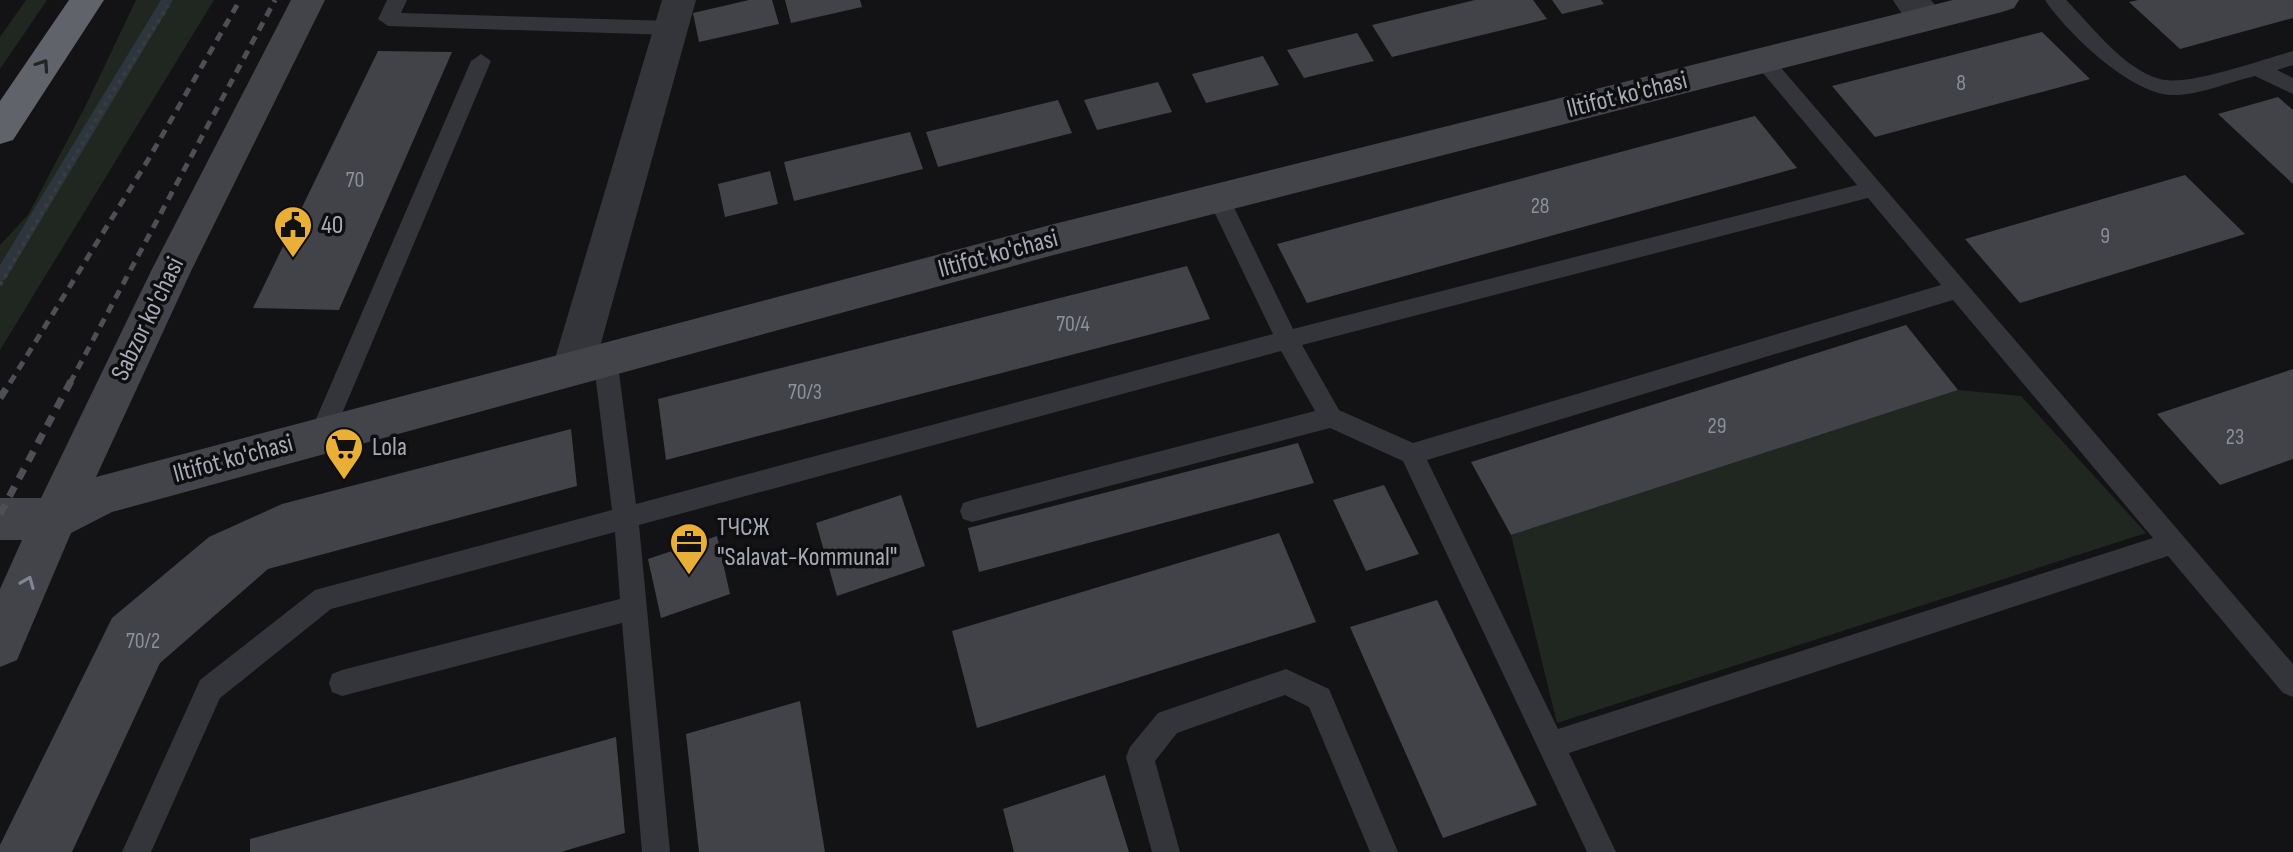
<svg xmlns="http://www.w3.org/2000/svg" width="2293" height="852" viewBox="0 0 2293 852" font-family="'Sofia Sans Condensed',sans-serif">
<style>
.green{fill:#202721}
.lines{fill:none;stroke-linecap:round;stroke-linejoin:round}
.stream{fill:#2d363d;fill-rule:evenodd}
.building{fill:#424348}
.path{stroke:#3a3c41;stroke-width:4;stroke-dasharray:4 5;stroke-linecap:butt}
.lane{fill:#34353a;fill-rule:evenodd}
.street{fill:#34353a;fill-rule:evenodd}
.secondary{fill:#43444a;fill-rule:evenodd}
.highway{fill:#61636a;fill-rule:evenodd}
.rail-far1{stroke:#4d4f55;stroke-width:5;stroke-dasharray:9 7;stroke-linecap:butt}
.rail{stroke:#4d4f55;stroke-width:7;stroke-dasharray:11 9;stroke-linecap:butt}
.oneway{stroke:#232326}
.oneway2{stroke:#838690}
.labels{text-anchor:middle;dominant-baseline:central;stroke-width:7;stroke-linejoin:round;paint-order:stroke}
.number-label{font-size:22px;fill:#8c909a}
.street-label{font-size:26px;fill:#a5aab5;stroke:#0e0e10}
.poi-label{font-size:26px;fill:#a5aab5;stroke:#0e0e10;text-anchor:start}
</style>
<rect width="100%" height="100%" fill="#131315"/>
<path class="green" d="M26,0H47L0,69V37Z
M136,0H214L0,350V245L28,215L85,107Z
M1958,390L2021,396L2146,533L1557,723L1511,535Z"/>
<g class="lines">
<path class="stream" d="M161,0H173L5,280L0,281V265Z"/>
</g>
<path class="building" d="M749,0H772L779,24L699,42L693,13Z
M785,0H860L862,7L791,23Z
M1475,0H1533L1547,19L1392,57L1372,25Z
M1552,0H1601L1604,4L1562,14Z
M2138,0H2293V18L2180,49L2129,2Z
M2042,32L2090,79L1875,137L1832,86Z
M1357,33L1374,61L1304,78L1287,50Z
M378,51L452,52L339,310L253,308Z
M1263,56L1279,85L1206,103L1192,74Z
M1158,82L1172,112L1097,130L1084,100Z
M2278,97L2293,110V184L2218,114Z
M1058,100L1072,133L938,167L926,132Z
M1755,116L1797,168L1307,303L1277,244Z
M910,132L923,169L794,201L784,162Z
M770,171L778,204L725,217L718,184Z
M2185,175L2245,234L2020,303L1965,239Z
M1187,266L1210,319L666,460L658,399Z
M1906,325L1958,390L1511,535L1471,462Z
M2293,369V459L2220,485L2157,414Z
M571,429L577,486L268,569L160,663L72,852H0V845L112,618L209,537L282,504Z
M1298,443L1314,483L979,572L968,528Z
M1384,485L1419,554L1366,571L1333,500Z
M901,495L925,566L837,596L816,523Z
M1279,533L1316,622L977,728L952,631Z
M717,536L730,594L661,618L648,559Z
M1437,600L1537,805L1443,838L1350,627Z
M800,701L825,852H699L686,734Z
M616,737L625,833L561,852H250V839Z
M1105,775L1129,852H1014L1003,809Z"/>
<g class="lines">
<path class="path" d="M0,285L107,101L168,6"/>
<path class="lane" d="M387,0H407L401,13L671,21L681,28L671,35L388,26L378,19Z
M2045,0H2066C2092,26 2123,69 2160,79C2187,87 2263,59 2293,51V65L2277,70L2293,78V94L2255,76C2228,82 2198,96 2171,95C2130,93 2067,33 2045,0Z
M481,54L491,61L333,435L330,442L321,445L312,442L309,435L471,61Z
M1764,54L1771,56L2293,664V697L2283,693L2168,556L1569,753L1616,852H1587L1403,461L1330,428L972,522L963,519L960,511L963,503L972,500L1315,411L1281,351L639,525L670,852H642L622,623L342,696L332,692L329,683L332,674L342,670L620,599L615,532L331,609L220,698L151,852H122L200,680L315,590L612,510L593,357L597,350L605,347L613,350L617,357L636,504L1273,334L1207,197L1210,191H1226L1229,197L1293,329L1857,185L1757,66L1754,61ZM1868,198L1941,285L1413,443L1339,410L1302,345ZM1953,300L2153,538L1558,729L1427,460Z
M1286,669L1329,689L1398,852H1370L1309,707L1285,695L1177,733L1155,761L1180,852H1152L1126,757L1130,747L1158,713Z"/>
<path class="street" d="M662,0H696L595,365L589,378L574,383L559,378L553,365Z
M1893,0H1931L1946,18L1940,27C1918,33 1904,19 1893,0Z"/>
<path class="secondary" d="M291,0H325L192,269L96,477L1050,225L1953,0H2019L2014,8L2002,12L1050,256L112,512L71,533L17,660L0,667V589L22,540H0V498H41L152,269Z"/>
<path class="highway" d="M69,0H104L13,140L0,144V101Z"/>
<path class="rail-far1" d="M10,383L148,160L240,0
M70,383L275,0"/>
<path class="rail" d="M0,398L11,381
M0,514L71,381"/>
</g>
<defs><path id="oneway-chevron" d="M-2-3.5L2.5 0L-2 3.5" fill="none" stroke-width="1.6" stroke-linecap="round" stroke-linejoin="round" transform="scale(2)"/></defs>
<use class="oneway" href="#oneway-chevron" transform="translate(43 65) rotate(-56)"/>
<use class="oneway2" href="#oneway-chevron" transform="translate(28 582) rotate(-68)"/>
<defs>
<symbol id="civic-pin" viewBox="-11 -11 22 30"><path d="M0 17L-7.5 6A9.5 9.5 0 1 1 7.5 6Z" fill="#e9af37" stroke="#0e0e10"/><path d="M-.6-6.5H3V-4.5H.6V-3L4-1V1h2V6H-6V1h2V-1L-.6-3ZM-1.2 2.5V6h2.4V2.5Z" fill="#111"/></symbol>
<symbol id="supermarket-pin" viewBox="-11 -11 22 30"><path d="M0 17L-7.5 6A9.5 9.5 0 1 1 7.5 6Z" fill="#e9af37" stroke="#0e0e10"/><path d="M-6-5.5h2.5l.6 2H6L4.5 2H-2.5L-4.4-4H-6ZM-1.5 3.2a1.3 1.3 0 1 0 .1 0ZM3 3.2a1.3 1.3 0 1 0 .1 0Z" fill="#111"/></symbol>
<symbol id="office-pin" viewBox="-11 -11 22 30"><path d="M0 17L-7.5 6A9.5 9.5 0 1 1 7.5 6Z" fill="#e9af37" stroke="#0e0e10"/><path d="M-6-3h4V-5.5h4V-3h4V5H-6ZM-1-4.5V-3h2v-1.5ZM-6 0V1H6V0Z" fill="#111"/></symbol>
</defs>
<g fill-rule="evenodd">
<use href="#civic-pin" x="271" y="203" width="44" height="60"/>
<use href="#supermarket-pin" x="322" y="425" width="44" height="60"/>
<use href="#office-pin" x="667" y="520" width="44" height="60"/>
</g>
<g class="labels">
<g class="number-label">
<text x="1961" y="83">8</text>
<text x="355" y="180">70</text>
<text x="1540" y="206">28</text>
<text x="2105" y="236">9</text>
<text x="1073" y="324">70/4</text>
<text x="805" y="392">70/3</text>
<text x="1717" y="426">29</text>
<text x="2235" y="437">23</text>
<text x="143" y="641">70/2</text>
</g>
<g class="street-label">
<text transform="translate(1627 95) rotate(-14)">Iltifot ko'chasi</text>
<text transform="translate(998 254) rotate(-15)">Iltifot ko'chasi</text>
<text transform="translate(148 319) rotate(-64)">Sabzor ko'chasi</text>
<text transform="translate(233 459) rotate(-15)">Iltifot ko'chasi</text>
</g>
<g class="poi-label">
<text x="321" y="225">40</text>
<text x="372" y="447">Lola</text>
<text x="717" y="527">ТЧСЖ<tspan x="717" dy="30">"Salavat-Kommunal"</tspan></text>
</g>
</g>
</svg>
